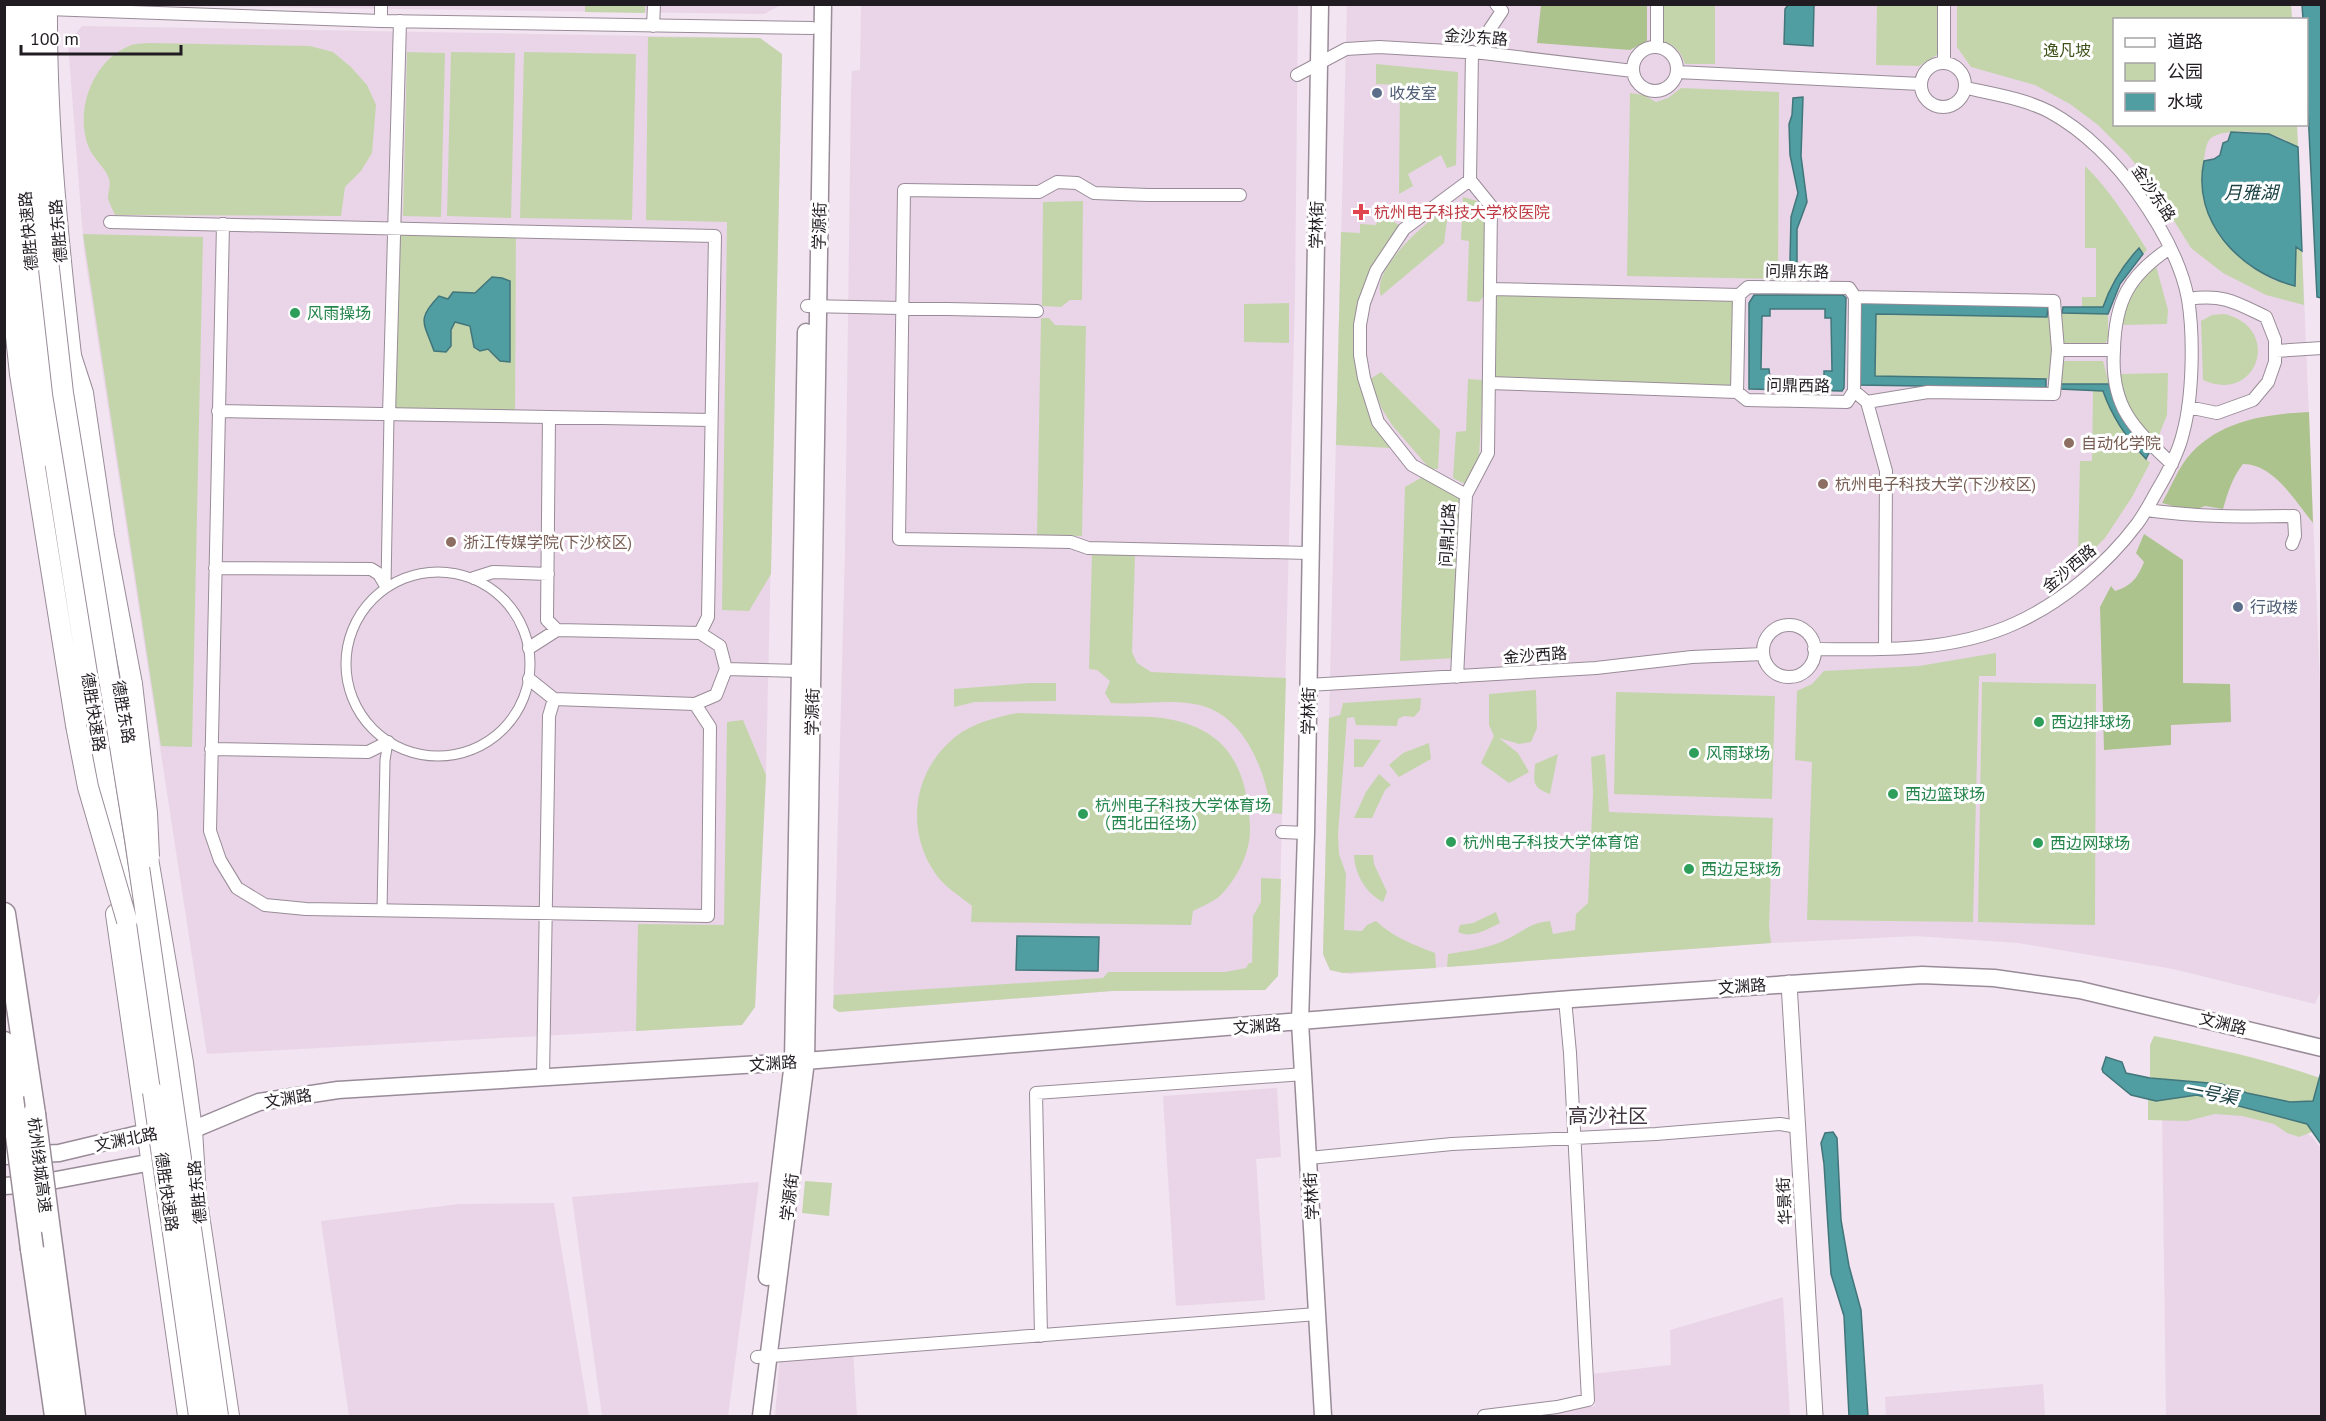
<svg xmlns="http://www.w3.org/2000/svg" width="2326" height="1421" viewBox="0 0 2326 1421" font-family="'PT Sans','Noto Sans SC',sans-serif">
<style>
.built{fill:#e9d5e7}
.green{fill:#c4d5ac}
.forest{fill:#adc38d}
.water{fill:#509da2;stroke:#42767b;stroke-width:1.5;fill-rule:evenodd}
.lines{fill:none;stroke-linecap:round;stroke-linejoin:round}
.pedestrian-casing{stroke:#998c98;stroke-width:11}
.minor-casing{stroke:#998c98;stroke-width:14}
.tertiary-casing{stroke:#998c98;stroke-width:17}
.secondary-casing{stroke:#998c98;stroke-width:19}
.primary-casing{stroke:#998c98;stroke-width:22}
.trunk-casing{stroke:#998c98;stroke-width:22}
.motorway-casing{stroke:#998c98;stroke-width:25}
.pedestrian{stroke:#fff;stroke-width:9}
.minor{stroke:#fff;stroke-width:12}
.tertiary{stroke:#fff;stroke-width:15}
.secondary{stroke:#fff;stroke-width:16}
.primary{stroke:#fff;stroke-width:20}
.trunk{stroke:#fff;stroke-width:20}
.motorway{stroke:#fff;stroke-width:22}
.trunk-bridge-casing{stroke:#998c98;stroke-width:22;stroke-linecap:butt}
.motorway-bridge-casing{stroke:#998c98;stroke-width:25;stroke-linecap:butt}
.trunk-bridge{stroke:#fff;stroke-width:20}
.motorway-bridge{stroke:#fff;stroke-width:22}
.service-dot{fill:#5c6f8a;stroke:#fff;stroke-width:2}
.health-dot{fill:#e0444e;stroke:#fff;stroke-width:2}
.leisure-dot{fill:#2e9e5b;stroke:#fff;stroke-width:2}
.education-dot{fill:#8d6e63;stroke:#fff;stroke-width:2}
.labels{text-anchor:middle;dominant-baseline:central;stroke-width:6;stroke-linejoin:round;paint-order:stroke}
.street-label{font-size:16px;fill:#211c21;stroke:#fff}
.park-label{font-size:16px;fill:#3d5117;stroke:#fff}
.service-label{font-size:16px;fill:#4e5e75;stroke:#fff;text-anchor:start}
.health-label{font-size:16px;fill:#be3a42;stroke:#fff;text-anchor:start}
.leisure-label{font-size:16px;fill:#27864d;stroke:#fff;text-anchor:start}
.education-label{font-size:16px;fill:#785e54;stroke:#fff;text-anchor:start}
.water-label{font-size:18px;font-style:italic;fill:#1d4244;stroke:#fff}
.quarter-label{font-size:20px;fill:#423741;stroke:#fff}
</style>
<rect width="100%" height="100%" fill="#f2e4f0"/>
<path class="built" d="M100,5H781L764,14Z
M861,5H1298L1295,298L1278,976L1265,990L1112,991L839,1012L833,1008L845,551L851,89L852,71L860,70Z
M1347,5H2291L2292,19L2114,20V124L2297,125L2322,736V988L2315,1004L2173,969L2018,943L1916,936L1771,943L1350,974L1330,970L1323,954Z
M82,26L760,38L782,54L766,775L755,1007L742,1025L207,1054L84,251L68,43Z
M1277,1088L1281,1157L1256,1159L1265,1300L1176,1306L1163,1096Z
M2191,1103L2296,1126L2312,1137L2321,1148V1416H2166L2162,1111Z
M759,1182L728,1416H602L572,1197Z
M554,1203L589,1416H349L321,1221L459,1204Z
M1783,1297L1790,1416H1521L1595,1406L1591,1374L1671,1365L1670,1330Z
M853,1351L857,1416H775L780,1356Z
M2043,1384L2045,1416H1886L1885,1397Z"/>
<path class="green" d="M585,5H645V13L585,12Z
M1663,5H1715V64H1685C1681,51 1675,46 1663,41Z
M1877,5H1938V54L1919,66L1876,65Z
M1957,5H2291L2292,19L2114,20V124L2297,125L2298,147C2289,142 2279,136 2269,134C2256,131 2220,129 2210,139C2205,145 2205,154 2204,161C2200,193 2203,211 2222,239C2236,257 2256,271 2276,281L2296,247L2302,251L2304,305L2266,295L2223,273L2191,248L2151,184L2129,156L2098,125L2070,104L2035,85L1971,67L1957,47Z
M648,37L760,38L782,54L771,574L749,611L722,610L727,222L646,220Z
M148,43L310,46L333,52L351,67L367,85L376,105L372,153L361,171L345,187L341,216L115,215C113,210 109,203 108,198C108,192 111,185 109,179C107,170 93,158 89,148C74,112 92,61 129,46C135,43 142,44 148,43Z
M407,52L445,53L441,217L403,216Z
M451,52L515,53L511,218L447,216Z
M524,52L636,54L632,220L520,218Z
M1376,64L1458,72L1456,165L1447,168L1441,155L1408,174L1413,186L1399,194L1400,85L1376,84Z
M1681,88L1779,92L1778,279L1627,276L1630,93L1644,95L1656,102L1668,98Z
M2085,166C2111,191 2128,220 2147,250L2143,254L2139,248C2122,265 2111,284 2103,307H2082V297H2096V248H2085Z
M1463,197L1477,201L1486,213L1483,297L1479,302L1467,301L1469,241L1461,240Z
M1083,201L1082,300H1070L1061,307L1042,306L1043,202Z
M1380,212L1400,226L1385,247L1367,280L1361,387L1373,422L1390,448L1336,445L1341,232L1360,233V224L1376,225Z
M1441,212L1447,220L1444,243L1381,296C1371,270 1422,226 1441,212Z
M394,228L516,231L515,417L389,415Z
M83,234L203,237L192,747L161,746Z
M2156,266L2168,310L2167,324L2121,325C2125,300 2139,283 2156,266Z
M1490,289L1739,295L1737,392L1489,383Z
M1289,303V343L1244,342V304Z
M2062,313L2108,314V339L2104,345H2062Z
M1876,314L2054,317V379L1875,376Z
M2224,314C2283,327 2258,405 2203,380L2201,321L2212,315Z
M1041,318H1049L1055,325L1086,326L1082,536L1037,535Z
M2061,361H2103L2109,384H2060Z
M1381,372L1440,430L1438,469H1430L1392,425L1382,409L1370,379Z
M2168,373L2167,415L2157,440C2136,425 2122,401 2121,374Z
M1468,379L1483,380L1479,459L1467,485L1453,478L1456,432L1466,431Z
M2093,390H2103C2113,419 2129,441 2150,463L2132,497L2105,538L2081,562L2078,557L2080,461H2092Z
M1426,475L1466,495L1457,658L1400,661L1405,487Z
M1092,554L1135,555L1132,652L1137,663L1151,672L1286,678L1282,814L1271,813C1266,770 1243,711 1194,704C1168,699 1138,705 1111,703L1105,693L1110,681L1097,670L1089,669Z
M1996,653V676H1979L1973,922L1807,920L1812,762L1795,760L1797,691L1812,684L1824,671L1919,666Z
M1982,682L2096,684L2095,925L1978,922Z
M1029,683H1056V701L975,702L954,707V689Z
M1536,690L1537,728L1531,742L1519,744L1499,738L1518,753L1529,772L1509,783L1481,763L1494,736L1489,725V694Z
M1616,692L1775,696L1772,799L1614,794Z
M1421,698L1420,710L1414,717L1404,716L1398,719L1397,726L1356,725L1354,717L1347,718L1338,834L1339,854L1346,874L1344,930L1362,931L1367,925L1376,921C1395,938 1412,944 1435,953L1436,968L1343,973L1330,970L1323,954L1329,718L1340,715L1343,703Z
M1018,713C1053,714 1088,715 1123,716C1138,717 1154,716 1168,719C1229,730 1247,769 1250,827C1251,851 1238,878 1220,896C1213,902 1201,907 1193,911L1191,925L971,922L972,906C960,896 943,886 935,873C905,829 913,771 955,737C973,723 996,717 1018,713Z
M743,720L766,775L755,1007L742,1025L636,1031L638,924L724,925L727,722Z
M1354,739L1381,740L1363,767H1354Z
M1429,743L1431,759L1399,777L1389,765L1403,753Z
M1558,754L1550,794C1531,787 1534,782 1535,764Z
M1605,754L1609,812L1773,818L1769,926L1771,943L1447,967L1448,954C1466,951 1486,949 1503,941C1521,933 1529,923 1550,921L1553,934L1575,930L1576,914L1588,903L1593,793L1591,757Z
M1379,774L1391,785L1385,790L1372,818H1354L1366,792Z
M1354,855H1373L1374,864L1387,892L1383,902C1366,893 1355,875 1354,855Z
M1261,878L1281,879L1278,976L1265,990L1112,991L839,1012L833,1008L834,995L1103,978L1108,972H1225L1246,968L1249,963H1252L1253,916L1261,902Z
M1496,912L1500,923C1488,929 1471,939 1458,932L1460,925L1473,923Z
M2154,1036C2210,1047 2266,1059 2320,1078L2313,1101L2290,1102L2247,1093L2221,1084L2150,1078V1045Z
M2197,1095L2307,1124L2312,1132L2299,1137L2287,1133L2274,1124L2242,1116L2215,1114L2187,1121L2148,1120V1098L2156,1101Z
M805,1181L832,1183L829,1216L802,1213Z"/>
<path class="forest" d="M1541,5H1647V41L1630,50L1537,43Z
M2309,412L2313,523C2295,501 2274,464 2243,464C2232,478 2228,492 2223,509L2205,506L2192,511L2162,503C2170,489 2177,471 2187,458C2217,421 2264,414 2309,412Z
M2144,534L2183,560V683L2230,684L2231,722L2171,725V745L2104,750L2100,607L2111,586L2115,591C2132,586 2138,577 2144,562L2136,553Z"/>
<path class="water" d="M1788,5H1814L1813,46L1784,44L1785,9Z
M2302,5H2321V298L2317,297L2307,90L2306,20L2303,19Z
M1803,97L1801,156L1807,202L1797,229V273L1793,272L1790,260L1791,217L1798,193L1790,155L1789,124L1792,115L1793,98Z
M2231,132L2269,134L2298,147L2302,251L2296,247L2295,286C2240,272 2191,221 2204,161L2214,159L2220,155L2223,143L2228,141Z
M2139,248L2143,254L2120,284L2108,314L2062,313L2063,307H2103C2111,284 2122,266 2139,248Z
M492,277L502,278L510,281V362L500,361L488,349L480,351L474,347L470,326L455,322L451,330V346L446,352L434,351C424,322 416,320 439,296L448,299L453,292L475,293Z
M1754,295H1843L1846,298L1844,388L1842,391L1749,389V303ZM1770,309H1825V318H1831L1832,371H1824V379L1770,378L1769,369H1761L1762,316H1770Z
M1859,303L2048,306L2047,317L1876,314L1875,376L2046,379V388L1858,385Z
M2060,384H2109C2118,411 2129,432 2150,451L2146,459C2126,438 2112,417 2103,391L2060,389Z
M1017,936L1099,937L1098,971L1016,970Z
M2106,1057L2122,1062L2126,1073L2150,1078L2221,1084L2247,1093L2290,1102L2313,1101L2321,1072V1144L2307,1124L2197,1095L2156,1101L2131,1095L2103,1072L2102,1069Z
M1833,1132L1837,1138L1841,1220L1849,1266L1861,1310L1868,1416H1849L1844,1316L1831,1274L1824,1164L1821,1143L1825,1133Z"/>
<g class="lines">
<defs>
<path id="pedestrian" d="M346 664a92 92 0 1 1 184 0a92 92 0 1 1-184 0Z
M386,586L389,415
M382,910L385,760L388,742"/>
<path id="minor" d="M1657,4V47
M47,9L381,21L812,28
M381,21V4
M653,26L654,4
M1633 69a22 22 0 1 1 44 0a22 22 0 1 1-44 0Z
M1483,53L1490,29L1502,11L1496,4
M1944,62V4
M1921 85a22 22 0 1 1 44 0a22 22 0 1 1-44 0Z
M1677,72L1921,84
M1297,75L1346,49L1379,47L1483,53L1633,71
M1240,195H1148L1094,193L1077,183L1057,182L1039,192L904,190L899,539L1071,542L1088,548L1309,553
M110,222L715,236L708,617L700,633
M223,224L210,831L220,860L237,888L265,905L306,909L708,916L710,727L695,704
M2188,299C2224,294 2235,302 2266,317L2275,340V362L2268,382L2253,400L2217,413L2188,407
M807,306L1037,311
M2058,350H2114C2115,301 2129,275 2170,248
M2114,350C2110,406 2133,428 2172,464
M2276,351L2322,348
M1489,383L1737,392L1747,400L1847,402L1854,391L1867,402L1928,392L2054,394L2058,350L2054,301L1855,297L1849,288L1748,287L1739,295L1490,289
M1854,391L1855,297
M1737,392L1739,295
M1867,402L1886,471L1885,649
M218,411L711,420
M389,415L400,21
M549,417L547,620L557,630
M1466,495L1488,453L1491,206L1470,180
M2146,510C2198,517 2241,517 2294,516L2295,536L2292,544
M215,568L371,569L379,574L386,586
M474,578L493,572L548,574
M1763 651a26 26 0 1 1 52 0a26 26 0 1 1-52 0Z
M529,648L557,630L700,633L720,646L726,669L716,695L695,704L554,699L529,679
M1814,649C1882,650 1953,652 2016,623C2062,602 2106,565 2137,524C2146,512 2153,497 2161,484C2170,468 2179,451 2183,433C2193,397 2194,336 2188,299C2181,261 2160,225 2138,194C2116,163 2085,131 2050,112C2025,99 1994,94 1966,88
M726,669L800,671
M1457,677L1466,495L1412,465L1378,422L1364,378L1360,355V325L1364,303L1376,271L1404,229L1470,180L1472,52
M1308,685L1596,668L1692,657L1763,654
M211,749L368,752L388,742
M1282,832L1306,833
M543,1078L549,716L554,699
M1309,1158L1452,1144L1656,1134L1780,1124L1798,1127
M1041,1336L1036,1093L1304,1074
M757,1357L1317,1314
M1484,1416L1557,1407L1588,1400L1570,1053L1565,999"/>
<path id="tertiary" d="M1789,983L1815,1416"/>
<path id="secondary" d="M1320,4L1306,833L1300,1022L1323,1416
M183,1136L192,1130L259,1102L338,1090L793,1062L1572,999L1922,975L1994,978L2080,990L2322,1048
M4,1156L59,1153L147,1132L158,1131
M4,1186L35,1184L152,1162L161,1154
M767,1277L793,1062L806,332
M761,1416L806,1061L823,4"/>
<path id="primary" d="M47,4C46,128 59,250 73,373
M4,32L9,149L17,254L43,456
M145,841L183,1063L192,1130L196,1195L229,1416
M116,914L188,1416"/>
<path id="trunk" d="M14,4L18,106L29,255L44,391L153,1092
M33,4L37,109L47,251
M4,186L9,149
M4,199L7,251L20,374L76,725
M71,356L83,393L104,536L132,684"/>
<path id="motorway" d="M4,914L34,1114
M4,1043L12,1098
M48,1223L74,1416
M32,1249L56,1416"/>
</defs>
<use href="#pedestrian" class="pedestrian-casing"/>
<use href="#minor" class="minor-casing"/>
<use href="#tertiary" class="tertiary-casing"/>
<use href="#secondary" class="secondary-casing"/>
<use href="#primary" class="primary-casing"/>
<use href="#trunk" class="trunk-casing"/>
<use href="#motorway" class="motorway-casing"/>
<use href="#pedestrian" class="pedestrian"/>
<use href="#minor" class="minor"/>
<use href="#tertiary" class="tertiary"/>
<use href="#secondary" class="secondary"/>
<use href="#primary" class="primary"/>
<use href="#trunk" class="trunk"/>
<use href="#motorway" class="motorway"/>
<defs>
<path id="trunk-bridge" d="M47,251L63,393L135,839L218,1416
M132,684L147,813L149,857
M76,725L88,787L127,921
M153,1092L199,1416"/>
<path id="motorway-bridge" d="M12,1098L32,1249
M34,1114L48,1223"/>
</defs>
<use href="#trunk-bridge" class="trunk-bridge-casing"/>
<use href="#motorway-bridge" class="motorway-bridge-casing"/>
<use href="#trunk-bridge" class="trunk-bridge"/>
<use href="#motorway-bridge" class="motorway-bridge"/>
</g>
<g class="service-dot">
<circle cx="1377" cy="93" r="6"/>
<circle cx="2238" cy="607" r="6"/>
</g>
<path class="health-dot" d="M1358 203h6v6h6v6h-6v6h-6v-6h-6v-6h6z"/>
<g class="leisure-dot">
<circle cx="295" cy="313" r="6"/>
<circle cx="2039" cy="722" r="6"/>
<circle cx="1694" cy="753" r="6"/>
<circle cx="1893" cy="794" r="6"/>
<circle cx="1083" cy="814" r="6"/>
<circle cx="1451" cy="842" r="6"/>
<circle cx="2038" cy="843" r="6"/>
<circle cx="1689" cy="869" r="6"/>
</g>
<g class="education-dot">
<circle cx="2069" cy="443" r="6"/>
<circle cx="1823" cy="484" r="6"/>
<circle cx="451" cy="542" r="6"/>
</g>
<g class="labels">
<g class="street-label">
<text transform="translate(1476 37) rotate(4)">金沙东路</text>
<text transform="translate(2154 193) rotate(56)">金沙东路</text>
<text transform="translate(1316 225) rotate(-89)">学林街</text>
<text transform="translate(819 226) rotate(-89)">学源街</text>
<text transform="translate(28 231) rotate(-95)">德胜快速路</text>
<text transform="translate(58 231) rotate(-95)">德胜东路</text>
<text transform="translate(1797 271) rotate(1)">问鼎东路</text>
<text transform="translate(1798 385) rotate(1)">问鼎西路</text>
<text transform="translate(1447 535) rotate(-87)">问鼎北路</text>
<text transform="translate(2069 568) rotate(-40)">金沙西路</text>
<text transform="translate(1535 655) rotate(-4)">金沙西路</text>
<text transform="translate(1308 711) rotate(-89)">学林街</text>
<text transform="translate(94 712) rotate(81)">德胜快速路</text>
<text transform="translate(124 712) rotate(80)">德胜东路</text>
<text transform="translate(812 712) rotate(-89)">学源街</text>
<text transform="translate(1742 986) rotate(-4)">文渊路</text>
<text transform="translate(2223 1023) rotate(13)">文渊路</text>
<text transform="translate(1257 1026) rotate(-5)">文渊路</text>
<text transform="translate(773 1063) rotate(-4)">文渊路</text>
<text transform="translate(288 1098) rotate(-9)">文渊路</text>
<text transform="translate(126 1139) rotate(-11)">文渊北路</text>
<text transform="translate(40 1165) rotate(83)">杭州绕城高速</text>
<text transform="translate(167 1192) rotate(82)">德胜快速路</text>
<text transform="translate(197 1192) rotate(-96)">德胜东路</text>
<text transform="translate(1311 1196) rotate(-93)">学林街</text>
<text transform="translate(789 1197) rotate(-83)">学源街</text>
<text transform="translate(1784 1201) rotate(-93)">华景街</text>
</g>
<g class="park-label">
<text x="2067" y="50">逸凡坡</text>
</g>
<g class="service-label">
<text x="1389" y="93">收发室</text>
<text x="2250" y="607">行政楼</text>
</g>
<g class="health-label">
<text x="1374" y="212">杭州电子科技大学校医院</text>
</g>
<g class="leisure-label">
<text x="307" y="313">风雨操场</text>
<text x="2051" y="722">西边排球场</text>
<text x="1706" y="753">风雨球场</text>
<text x="1905" y="794">西边篮球场</text>
<text x="1095" y="805">杭州电子科技大学体育场<tspan x="1095" dy="18">（西北田径场）</tspan></text>
<text x="1463" y="842">杭州电子科技大学体育馆</text>
<text x="2050" y="843">西边网球场</text>
<text x="1701" y="869">西边足球场</text>
</g>
<g class="education-label">
<text x="2081" y="443">自动化学院</text>
<text x="1835" y="484">杭州电子科技大学(下沙校区)</text>
<text x="463" y="542">浙江传媒学院(下沙校区)</text>
</g>
<g class="water-label">
<text x="2251" y="192">月雅湖</text>
<text transform="translate(2211 1093) rotate(11)">一号渠</text>
</g>
<g class="quarter-label">
<text x="1608" y="1116">高沙社区</text>
</g>
</g>
<rect width="2326" height="1421" fill="none" stroke="#211c21" stroke-width="12"/>
<rect x="2113" y="18" width="195" height="108" fill="#ffffff" stroke="#a6a4a6" stroke-width="1.5"/>
<rect x="2125" y="38" width="30" height="9" fill="#ffffff" stroke="#a6a4a6" stroke-width="1.5"/>
<text x="2167" y="48" font-size="18" fill="#211c21">道路</text>
<rect x="2125" y="63" width="30" height="18" fill="#c4d5ac" stroke="#a6a4a6" stroke-width="1.5"/>
<text x="2167" y="78" font-size="18" fill="#211c21">公园</text>
<rect x="2125" y="93" width="30" height="18" fill="#509da2" stroke="#a6a4a6" stroke-width="1.5"/>
<text x="2167" y="108" font-size="18" fill="#211c21">水域</text>
<path d="M21 45v9h160v-9" fill="none" stroke="#211c21" stroke-width="3"/>
<text x="30" y="45" font-size="18" fill="#211c21" stroke="#ffffff" stroke-width="4.5" paint-order="stroke">100 m</text>
</svg>
